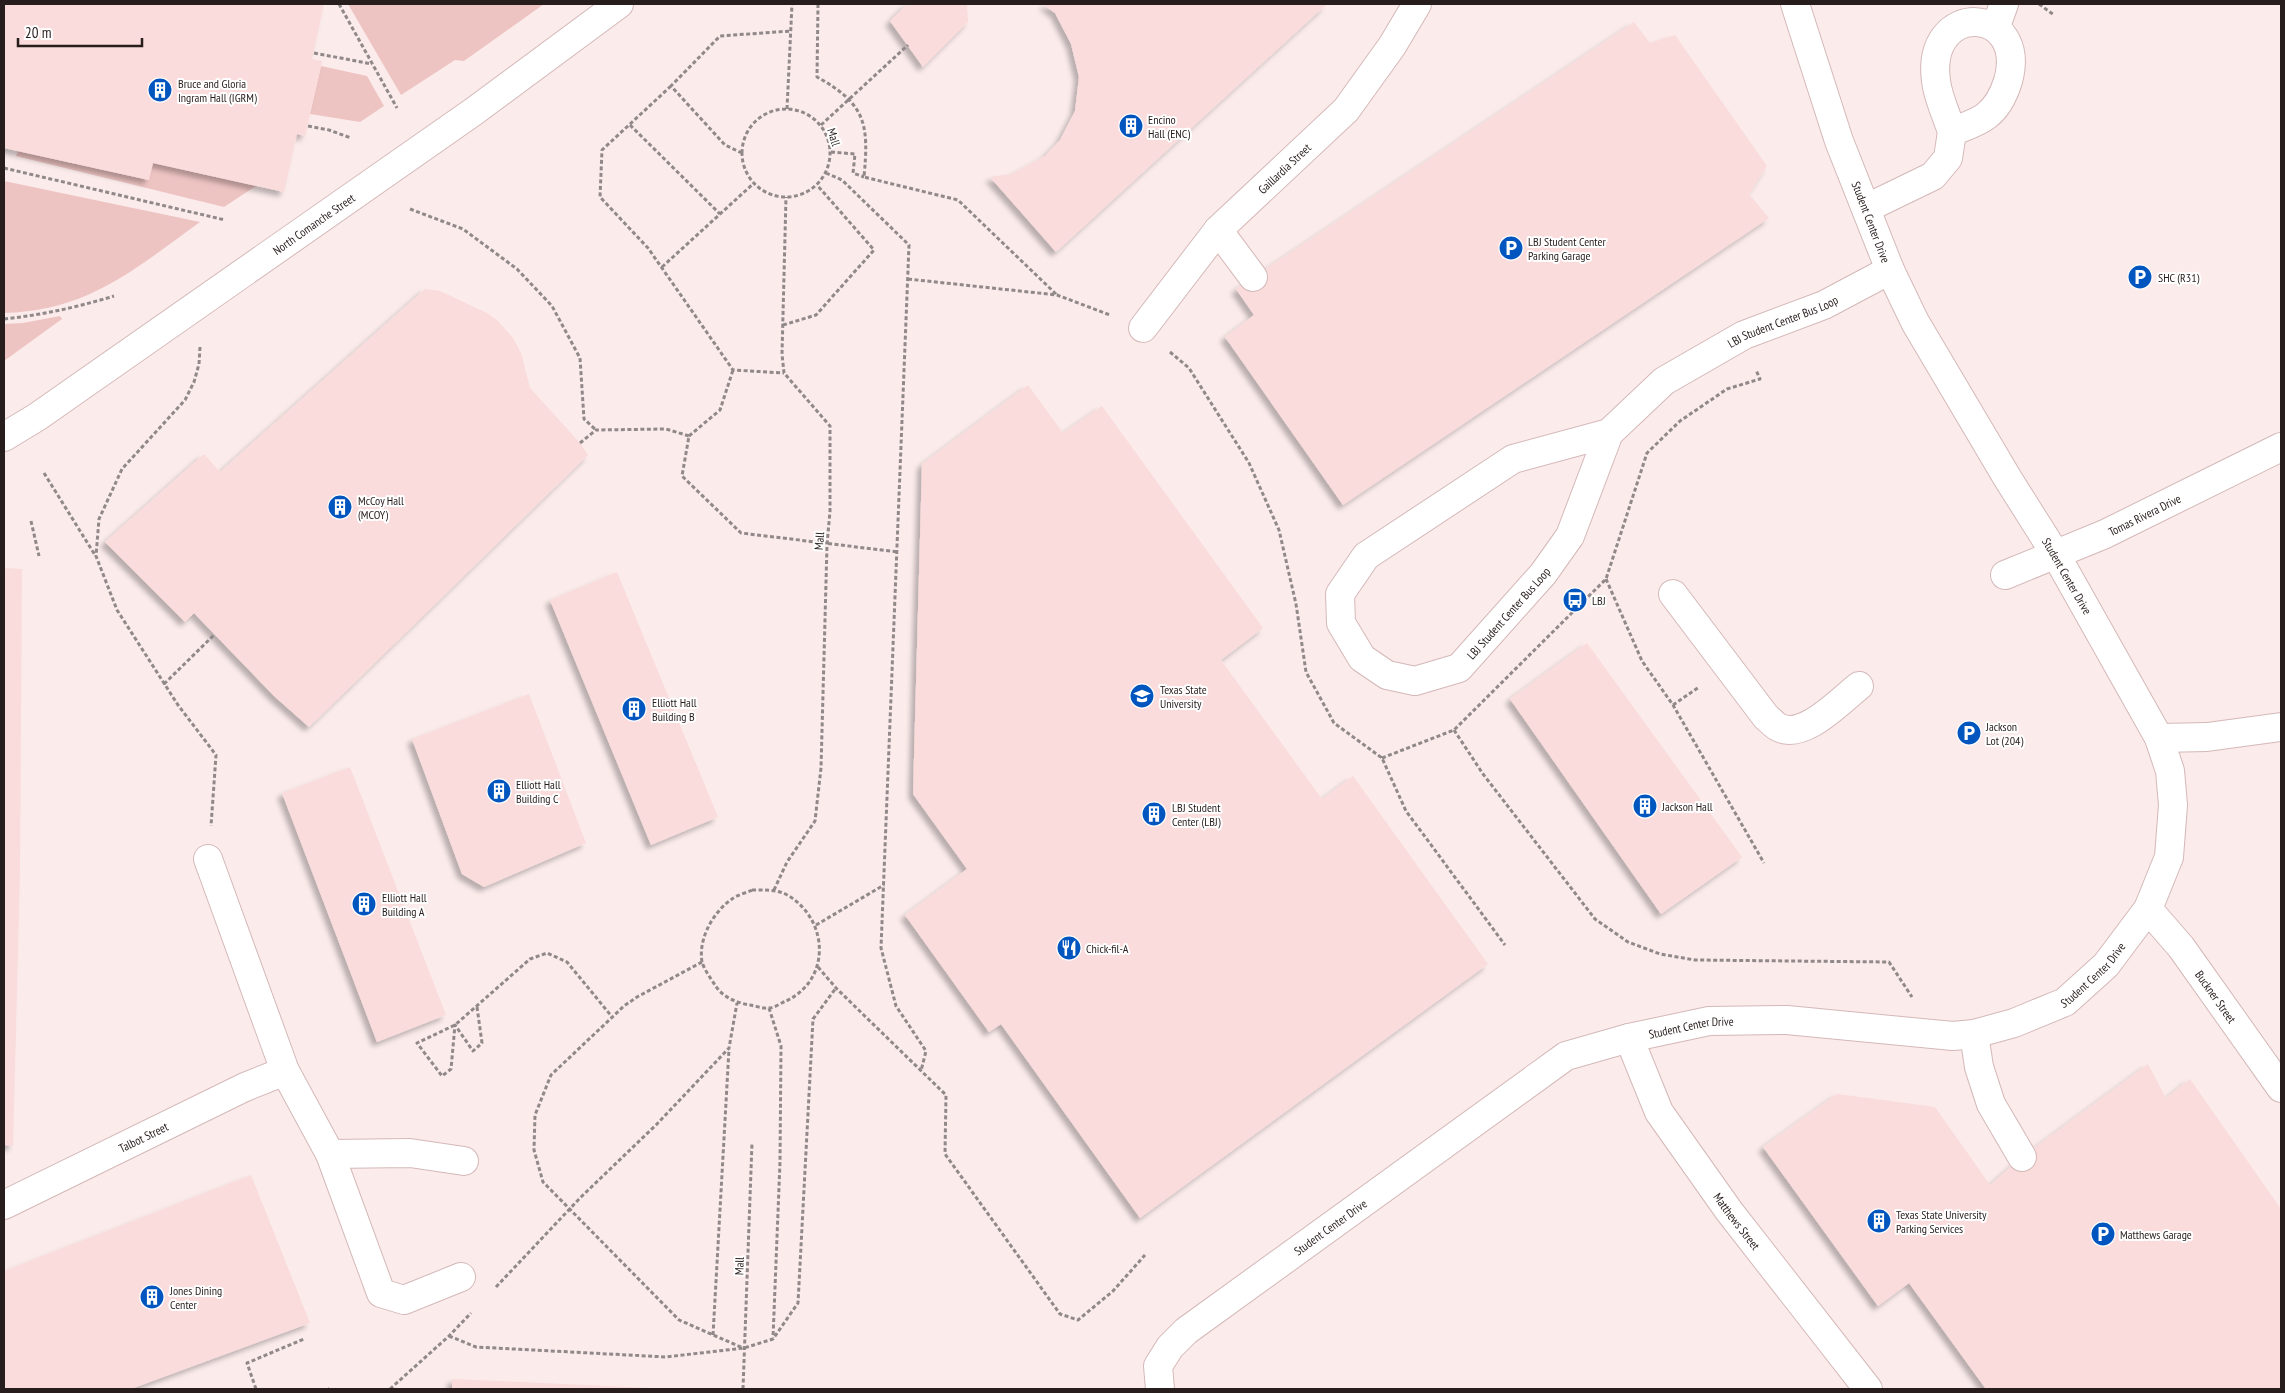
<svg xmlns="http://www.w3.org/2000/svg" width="2285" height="1393" viewBox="0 0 2285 1393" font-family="'PT Sans Narrow',sans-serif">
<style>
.built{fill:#fbebeb}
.green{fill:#eec4c3}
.building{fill:#f9dcdb;filter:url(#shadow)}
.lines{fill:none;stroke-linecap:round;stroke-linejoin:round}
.minor-casing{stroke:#d5b8b8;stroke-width:30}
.path{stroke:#918989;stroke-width:3;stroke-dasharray:4 2.5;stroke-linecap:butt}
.minor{stroke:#fff;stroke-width:28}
.labels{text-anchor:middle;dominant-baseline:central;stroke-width:4;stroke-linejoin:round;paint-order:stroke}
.poi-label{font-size:12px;fill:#281d1d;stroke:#fff;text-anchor:start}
.street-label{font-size:12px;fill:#281d1d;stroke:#fff}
</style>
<defs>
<filter id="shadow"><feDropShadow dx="-4.5" dy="4.5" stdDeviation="2.5" flood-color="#0004"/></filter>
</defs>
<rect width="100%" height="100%" fill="#fef8f8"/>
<path class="built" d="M4,4H2281V1389H4Z"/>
<path class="green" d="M348,4H544L464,61L455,60L401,95Z
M321,66L367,76L384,106L360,122L310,114Z
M18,151L148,180L153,163L256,186L224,207L16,156Z
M4,181L200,222C135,269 88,311 4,313Z
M60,316L62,319L4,361V324L23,323Z"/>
<path class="building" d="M4,4H324L312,59L322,61L321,66L305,136L297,134L284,192L153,163L149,180L4,148Z
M907,4H967L968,22L923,67L890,21Z
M1043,4H1327L1056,252L990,177L1012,174L1045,156L1060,140L1075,111L1079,77L1071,44L1055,13Z
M1634,22L1650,43L1675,35L1767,166L1749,194L1769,218L1343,505L1225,337L1254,315L1236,289Z
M425,289L440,291L487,313L498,321L513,338L521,353L530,388L580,443L588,455L309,727L274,696L194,613L185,622L105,542L204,454L220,472Z
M1028,385L1063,433L1102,406L1263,628L1221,660L1322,799L1353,776L1488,964L1140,1218L1001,1024L989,1032L905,915L967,869L913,794L922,464Z
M4,568L22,569L20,868L13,1146L4,1145Z
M617,572L718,817L651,845L550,600Z
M1587,643L1742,857L1661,914L1510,699Z
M529,694L586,843L484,887L462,874L412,739Z
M350,767L446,1015L377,1042L282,793Z
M2148,1064L2166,1098L2190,1079L2281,1209V1389H1986L1909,1283L1878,1306L1763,1147L1837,1094L1935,1107L1990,1185L2022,1157Z
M251,1175L310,1323L131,1389H4V1271Z
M452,1379L651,1388V1389H452Z"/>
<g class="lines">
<defs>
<g id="minor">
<path d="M1996,26L2004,4"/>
<path d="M1867,208L1933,176L1948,158L1952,132C1963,127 1977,123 1986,116C1998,107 2004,94 2008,81C2029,5 1925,0 1936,81C1938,98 1947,116 1952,132"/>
<path d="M1218,230L1253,277"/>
<path id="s1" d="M1143,328L1218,230L1346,110L1392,46L1417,4"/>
<path id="s2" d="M1609,433L1513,459L1366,556L1340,594L1341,623L1362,658L1387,675L1415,681L1459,668L1543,574L1570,536L1609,433L1664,381L1744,335L1824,305L1890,270"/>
<path id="s3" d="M4,437L37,417L473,112L619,4"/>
<path id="s4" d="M2005,575L2105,534L2281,447"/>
<path d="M1673,594L1766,717C1770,720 1774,725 1778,727C1803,741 1840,701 1859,686"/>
<path d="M2159,738L2207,737L2281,727"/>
<path d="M208,859L285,1071L330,1154L381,1293L404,1300L461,1277"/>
<path id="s5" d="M2148,909L2181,947L2281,1088"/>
<path d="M1974,1034L1979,1067L1991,1104L2022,1157"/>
<path id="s6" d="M1629,1038L1659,1112L1729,1211L1868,1389"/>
<path d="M330,1154L410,1153L464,1161"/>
<path id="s7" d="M4,1205L245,1087L285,1071"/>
<path id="s8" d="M1160,1389L1158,1366L1170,1347L1186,1331L1566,1056L1629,1038L1709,1021L1787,1020L1953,1036L1974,1034L2014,1023L2065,1002L2106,965L2148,909L2169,857L2173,805L2170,771L2159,738L2056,555L2008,479L1915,322L1890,270L1839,141L1795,4"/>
</g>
</defs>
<use href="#minor" class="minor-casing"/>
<path class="path" d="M339,4L397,108
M818,4L817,77C866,104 869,124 864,177L958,200L1056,294
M2039,4L2054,15
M314,53L372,64
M671,86L602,150L600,197L648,248L733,370L784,373
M742 153a44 44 0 1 1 88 0a44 44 0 1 1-88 0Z
M787,109L792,4
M630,125L720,214
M821,125L908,45
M308,126L329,130L351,138
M831,152L855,154L853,173L864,177
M742,153L725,145L671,86L720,36L791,31
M4,168L225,220
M826,173L842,180L909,245L881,948L896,1006L926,1051L921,1071
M410,209L463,229L517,269L552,306L580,358L584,419L596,430
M662,267L754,183
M908,279L1057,295L1110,315
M4,319C42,315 78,307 114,296
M783,325L816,315L874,250L817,185
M200,347L199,364L194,382L185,400L122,469L99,519L96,556L117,610L178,705L216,755L211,826
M1170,352L1189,368L1249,463L1279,530L1296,604L1306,672L1334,723L1382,758L1406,811L1505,945
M689,436L720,410L733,370
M580,443L596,430L666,429L689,436L682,476L741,533L898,552
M44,473L95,555
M31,521L39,556
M1606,579L1642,661L1673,705L1764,863
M164,684L215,634
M1673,705L1699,687
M1454,730L1483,774L1595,919L1628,942L1660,954L1695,960L1889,962L1912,997
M1382,758L1454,730L1606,579L1647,453L1680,421L1727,389L1760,379L1756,370
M752,890C765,890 778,889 789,896C829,921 831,980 786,1001C781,1003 774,1008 769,1008C763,1009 756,1006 750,1005C737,1003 722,997 715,985C711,979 704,969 702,962C698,939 713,912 732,899C737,895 746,893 752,890Z
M774,890L787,862L815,821L821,768L827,545L830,511V426L784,373L782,354L786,197
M816,925L884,885
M702,962L637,997L624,1006L551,1075L535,1115L534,1150L543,1182L679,1320L743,1348
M818,967L836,988L946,1095L945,1154L1060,1314L1078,1320L1113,1291L1145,1255
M477,1007L482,1043L473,1051L455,1025L451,1069L442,1076L417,1043L455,1025L530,959L547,953L567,962L613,1018
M769,1008L781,1046L780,1162L773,1338
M496,1287L580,1198L656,1125L729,1048L737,1003
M713,1335L729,1049
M449,1336L476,1347L666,1357L744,1348L773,1339L798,1303L813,1019L836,988
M256,1389L247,1363L304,1339
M328,1389H329
M390,1389L449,1336L471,1313
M743,1389L752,1143"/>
<use href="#minor" class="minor"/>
</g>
<defs>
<symbol id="building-disc" viewBox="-11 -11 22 22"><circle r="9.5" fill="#0055be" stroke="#fff"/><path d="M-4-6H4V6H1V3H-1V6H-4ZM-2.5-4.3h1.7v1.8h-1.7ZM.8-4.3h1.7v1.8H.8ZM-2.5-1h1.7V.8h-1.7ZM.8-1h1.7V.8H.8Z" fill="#fff"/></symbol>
<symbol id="parking-disc" viewBox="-11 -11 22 22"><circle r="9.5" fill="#0055be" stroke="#fff"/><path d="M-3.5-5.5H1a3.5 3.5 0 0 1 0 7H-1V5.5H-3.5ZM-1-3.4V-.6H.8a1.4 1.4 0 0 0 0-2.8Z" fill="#fff"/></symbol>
<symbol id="bus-disc" viewBox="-11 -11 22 22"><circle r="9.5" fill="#0055be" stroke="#fff"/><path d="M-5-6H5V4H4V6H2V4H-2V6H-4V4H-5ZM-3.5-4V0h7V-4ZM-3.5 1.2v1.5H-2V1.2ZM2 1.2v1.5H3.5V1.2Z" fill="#fff"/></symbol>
<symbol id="university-disc" viewBox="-11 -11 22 22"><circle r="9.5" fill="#0055be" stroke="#fff"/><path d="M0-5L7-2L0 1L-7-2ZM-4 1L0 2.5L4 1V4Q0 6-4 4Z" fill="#fff"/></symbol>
<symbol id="restaurant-disc" viewBox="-11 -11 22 22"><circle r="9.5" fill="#0055be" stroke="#fff"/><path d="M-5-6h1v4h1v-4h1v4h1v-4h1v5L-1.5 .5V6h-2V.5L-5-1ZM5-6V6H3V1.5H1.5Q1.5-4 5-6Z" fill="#fff"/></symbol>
</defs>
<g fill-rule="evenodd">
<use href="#building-disc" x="146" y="76" width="28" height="28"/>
<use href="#building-disc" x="1117" y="112" width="28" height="28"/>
<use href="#parking-disc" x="1497" y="234" width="28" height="28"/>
<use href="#parking-disc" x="2126" y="263" width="28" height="28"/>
<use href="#building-disc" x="326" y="493" width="28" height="28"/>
<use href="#bus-disc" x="1561" y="586" width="28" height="28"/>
<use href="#university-disc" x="1128" y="682" width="28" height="28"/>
<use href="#building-disc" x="620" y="695" width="28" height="28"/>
<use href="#parking-disc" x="1955" y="719" width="28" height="28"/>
<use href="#building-disc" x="485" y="777" width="28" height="28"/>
<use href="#building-disc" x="1631" y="792" width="28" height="28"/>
<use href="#building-disc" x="1140" y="800" width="28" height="28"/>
<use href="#building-disc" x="350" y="890" width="28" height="28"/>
<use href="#restaurant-disc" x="1055" y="934" width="28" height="28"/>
<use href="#building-disc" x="1865" y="1207" width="28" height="28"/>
<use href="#parking-disc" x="2089" y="1220" width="28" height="28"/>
<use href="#building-disc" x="138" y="1283" width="28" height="28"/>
</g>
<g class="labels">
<g class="poi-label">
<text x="178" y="83">Bruce and Gloria<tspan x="178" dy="14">Ingram Hall (IGRM)</tspan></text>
<text x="1148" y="119">Encino<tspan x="1148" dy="14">Hall (ENC)</tspan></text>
<text x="1528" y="241">LBJ Student Center<tspan x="1528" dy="14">Parking Garage</tspan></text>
<text x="2158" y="277">SHC (R31)</text>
<text x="358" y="500">McCoy Hall<tspan x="358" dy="14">(MCOY)</tspan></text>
<text x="1592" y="600">LBJ</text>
<text x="1160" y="689">Texas State<tspan x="1160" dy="14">University</tspan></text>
<text x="652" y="702">Elliott Hall<tspan x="652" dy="14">Building B</tspan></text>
<text x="1986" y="726">Jackson<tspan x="1986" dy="14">Lot (204)</tspan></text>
<text x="516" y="784">Elliott Hall<tspan x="516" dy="14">Building C</tspan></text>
<text x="1662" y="806">Jackson Hall</text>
<text x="1172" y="807">LBJ Student<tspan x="1172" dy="14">Center (LBJ)</tspan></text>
<text x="382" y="897">Elliott Hall<tspan x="382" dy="14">Building A</tspan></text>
<text x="1086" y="948">Chick-fil-A</text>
<text x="1896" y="1214">Texas State University<tspan x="1896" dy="14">Parking Services</tspan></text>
<text x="2120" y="1234">Matthews Garage</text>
<text x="170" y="1290">Jones Dining<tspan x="170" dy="14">Center</tspan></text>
</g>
<g class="street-label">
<text transform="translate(834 137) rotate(72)">Mall</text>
<text stroke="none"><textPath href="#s1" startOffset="214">Gaillardia Street</textPath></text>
<text transform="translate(1871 222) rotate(69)">Student Center Drive</text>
<text stroke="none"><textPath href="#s3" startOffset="376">North Comanche Street</textPath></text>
<text stroke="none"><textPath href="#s2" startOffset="988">LBJ Student Center Bus Loop</textPath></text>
<text stroke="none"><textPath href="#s4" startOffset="152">Tomas Rivera Drive</textPath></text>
<text transform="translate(819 541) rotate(-86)">Mall</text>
<text transform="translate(2067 576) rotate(60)">Student Center Drive</text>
<text stroke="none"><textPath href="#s2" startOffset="570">LBJ Student Center Bus Loop</textPath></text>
<text stroke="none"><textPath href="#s8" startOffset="1086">Student Center Drive</textPath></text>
<text stroke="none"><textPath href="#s5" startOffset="111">Buckner Street</textPath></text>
<text stroke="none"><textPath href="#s8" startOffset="666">Student Center Drive</textPath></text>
<text stroke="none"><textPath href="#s7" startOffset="155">Talbot Street</textPath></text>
<text stroke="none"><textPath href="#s6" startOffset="214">Matthews Street</textPath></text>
<text stroke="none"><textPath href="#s8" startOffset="246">Student Center Drive</textPath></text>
<text transform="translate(739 1266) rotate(-88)">Mall</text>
</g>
</g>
<rect width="2285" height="1393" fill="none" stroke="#281d1d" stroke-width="10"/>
<path d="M18 38v8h124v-8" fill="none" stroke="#281d1d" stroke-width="2.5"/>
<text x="25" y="38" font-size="15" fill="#281d1d" stroke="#ffffff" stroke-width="4" paint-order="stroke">20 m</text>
</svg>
